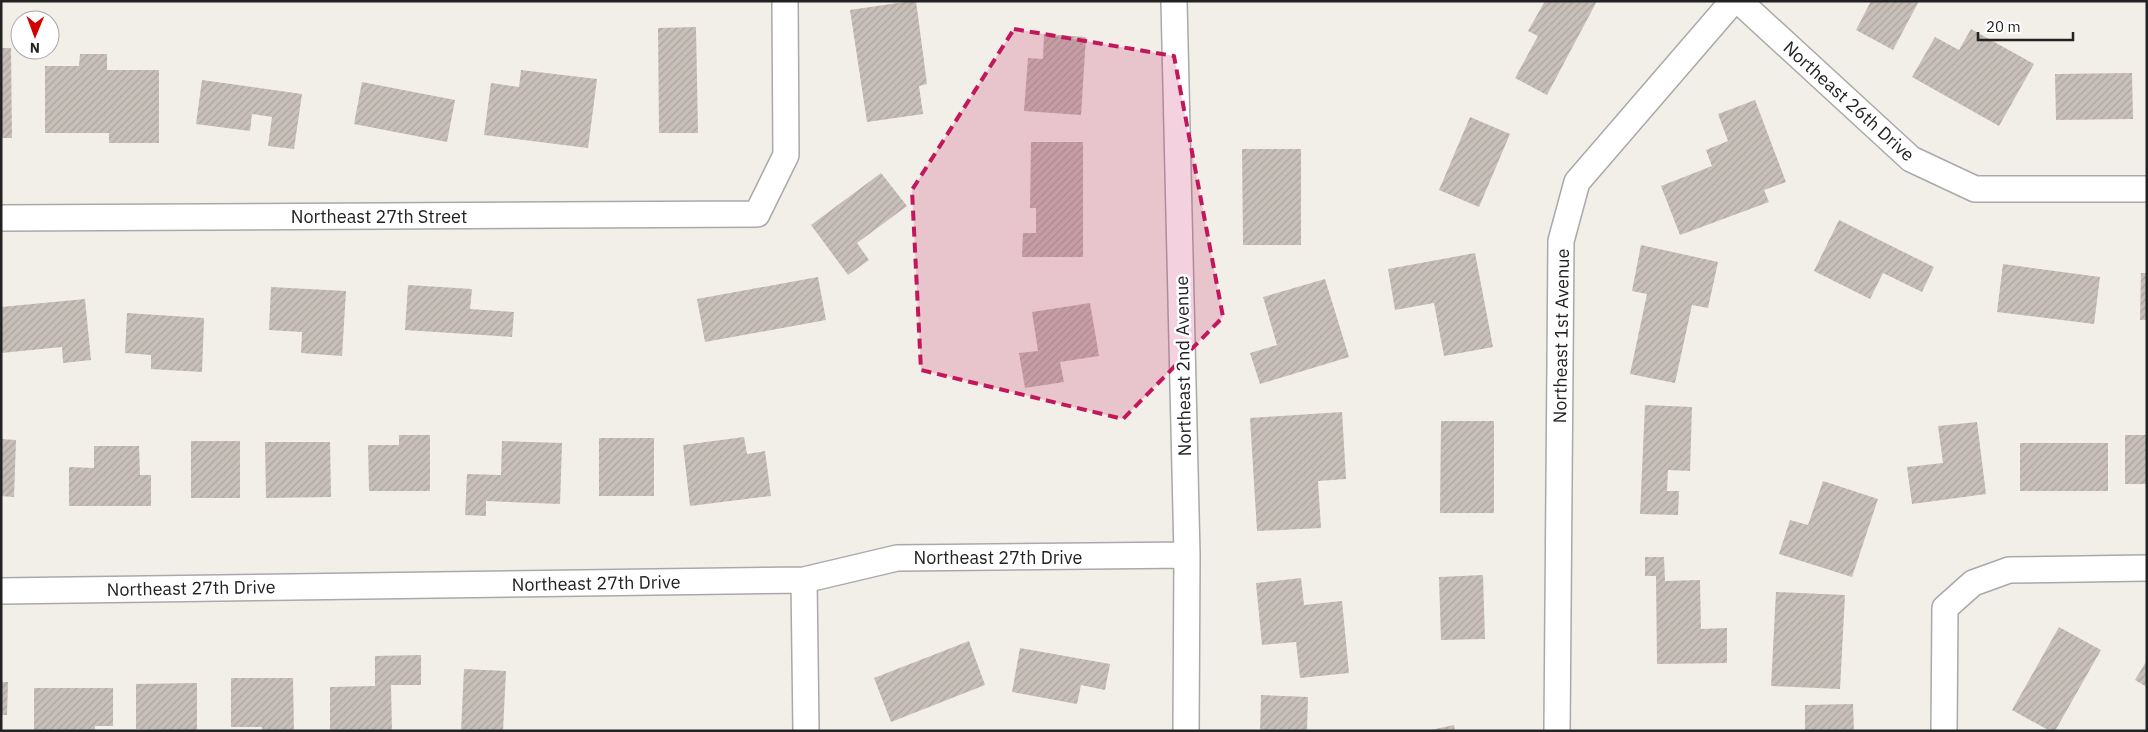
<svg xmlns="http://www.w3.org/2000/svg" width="2148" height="732" viewBox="0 0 2148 732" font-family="'IBM Plex Sans',sans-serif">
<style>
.building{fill:url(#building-hatch)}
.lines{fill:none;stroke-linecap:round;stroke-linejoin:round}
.street-casing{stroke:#a9a9a9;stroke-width:28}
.street{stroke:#fff;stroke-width:25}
.marked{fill:#c2185b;fill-opacity:0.2;stroke:#c2185b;stroke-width:4;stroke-dasharray:10 6;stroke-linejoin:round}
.labels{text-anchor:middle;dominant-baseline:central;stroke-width:5;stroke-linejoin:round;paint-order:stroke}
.street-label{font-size:18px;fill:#222;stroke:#fff}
</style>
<defs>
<pattern id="building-hatch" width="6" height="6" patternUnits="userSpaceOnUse" patternTransform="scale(1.25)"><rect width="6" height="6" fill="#c7bfb8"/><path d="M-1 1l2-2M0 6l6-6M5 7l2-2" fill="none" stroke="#aba49e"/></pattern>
</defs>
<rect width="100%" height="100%" fill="#f2efe9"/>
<path class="building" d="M911,1H916L927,84L919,86L923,114L867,122L850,10Z
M1545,1H1597L1547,95L1515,78L1538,36L1528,31Z
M1871,1H1919L1893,50L1856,30Z
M696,27L698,133H659L658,28Z
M1971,29L2034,64L1999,126L1912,77L1935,37L1959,50Z
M1044,34L1086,37L1081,115L1024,111L1028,58L1043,59Z
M1,48H11L12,138H1Z
M80,54H107V70H159V143H109V133H45V66H79Z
M521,70L597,79L588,148L484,135L491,83L519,87Z
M2132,73L2133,119L2056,120L2055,74Z
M202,80L302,94L294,149L268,146L272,117L252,114L250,131L196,124Z
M362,82L455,100L447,142L354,124Z
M1755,100L1786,182L1764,190L1769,202L1680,235L1661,186L1712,166L1706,150L1728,141L1718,114Z
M1470,117L1510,134L1479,207L1439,190Z
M1031,142H1083V257H1022L1023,233H1036V208H1030Z
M1242,149H1301V245H1243Z
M881,173L907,206L857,243L869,260L848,275L811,225Z
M1839,220L1934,267L1922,292L1883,273L1870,299L1814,271Z
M1641,245L1718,262L1708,308L1692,305L1675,383L1630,374L1647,294L1632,291Z
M1475,253L1493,347L1444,356L1434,303L1395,310L1388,269Z
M2003,264L2100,277L2094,324L1997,312Z
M2141,273H2147V320H2140Z
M818,277L826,320L705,342L697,299Z
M1325,279L1349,357L1260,384L1250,353L1277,345L1263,297Z
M408,285L472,289L470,309L514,312L512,337L405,330Z
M271,287L346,291L342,356L301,353L302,332L269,330Z
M85,299L91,360L63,363L62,347L1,353V307Z
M1090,303L1099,356L1060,362L1064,382L1025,388L1019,353L1038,351L1032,312Z
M127,313L204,318L202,372L151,369V355L125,353Z
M1645,405L1692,407L1690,471L1668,470L1667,491H1679L1678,515L1640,514Z
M1342,412L1346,479L1318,481L1321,528L1257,531L1250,418Z
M1441,421H1494V513H1440Z
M1977,422L1986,494L1912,504L1907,467L1943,463L1938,426Z
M399,435H430V491H369L368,445H399Z
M2125,435H2147V484H2125Z
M744,437L747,454L765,451L771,496L690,506L683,445Z
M599,438H654V496H599Z
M1,439L16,440L14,497L1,496Z
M191,441H240V498H191Z
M502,441L562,443L560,504L486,501V516L465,515L467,474L501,475Z
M265,442H330L331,497L266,498Z
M2020,443H2108V491H2020Z
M94,446H139L140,475H151V506H69V467L94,468Z
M1823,481L1878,499L1852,577L1779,554L1790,520L1808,525Z
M1645,557H1664L1665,581L1700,580L1701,629L1727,628V663L1657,664L1656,576H1645Z
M1483,575L1485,639L1441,640L1439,577Z
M1301,578L1304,605L1342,601L1349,673L1300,678L1296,642L1262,645L1256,583Z
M1776,592L1845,595L1840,689L1771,686Z
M2059,627L2101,650L2055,731H2050L2012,710Z
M969,641L985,685L891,722L874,678Z
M1020,648L1110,664L1105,690L1081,685L1077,704L1012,692Z
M421,655V685H391L392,731H330V687L375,686V656Z
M2147,660V687L2135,680Z
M464,669L506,671L503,731H461Z
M231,678H293L294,731H262V727H231Z
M1,682H8L7,715H1Z
M197,683V731L136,729V684Z
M34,688H113V726H95V731H34Z
M1261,695L1308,697L1307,731H1260Z
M1853,704L1854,731H1805V705Z
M1454,725L1455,731H1431V730Z"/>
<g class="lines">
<defs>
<path id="street" d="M1174,1L1187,555L1186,731
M1739,1L1911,159L1975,189H2147
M1,218L757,214L786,155L785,1
M804,580L806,731
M1,591L804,580L897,558L1187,555
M1557,731L1561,241L1577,182L1733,1
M1944,731L1945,608L1973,583L2009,570L2147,568"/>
</defs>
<use href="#street" class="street-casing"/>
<use href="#street" class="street"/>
</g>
<path class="marked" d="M1014,29L1174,56L1223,317L1123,419L921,370L912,190Z"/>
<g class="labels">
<g class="street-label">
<text transform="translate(1849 101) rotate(42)">Northeast 26th Drive</text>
<text x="379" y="216">Northeast 27th Street</text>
<text transform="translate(1561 336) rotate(-89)">Northeast 1st Avenue</text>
<text transform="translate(1183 366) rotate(-91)">Northeast 2nd Avenue</text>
<text x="998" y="557">Northeast 27th Drive</text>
<text transform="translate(596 583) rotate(-1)">Northeast 27th Drive</text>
<text transform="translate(191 588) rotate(-1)">Northeast 27th Drive</text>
</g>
</g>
<rect width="2148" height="732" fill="none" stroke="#222222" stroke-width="5"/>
<g transform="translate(35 35) rotate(181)"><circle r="24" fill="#ffffff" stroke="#a7a7a7"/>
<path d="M0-4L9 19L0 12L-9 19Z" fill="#d40000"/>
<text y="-8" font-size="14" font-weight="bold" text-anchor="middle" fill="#222222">N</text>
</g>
<path d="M1978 32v8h95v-8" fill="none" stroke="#222222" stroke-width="2.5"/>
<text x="1986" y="32" font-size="15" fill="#222222" stroke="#ffffff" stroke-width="4" paint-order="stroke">20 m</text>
</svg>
